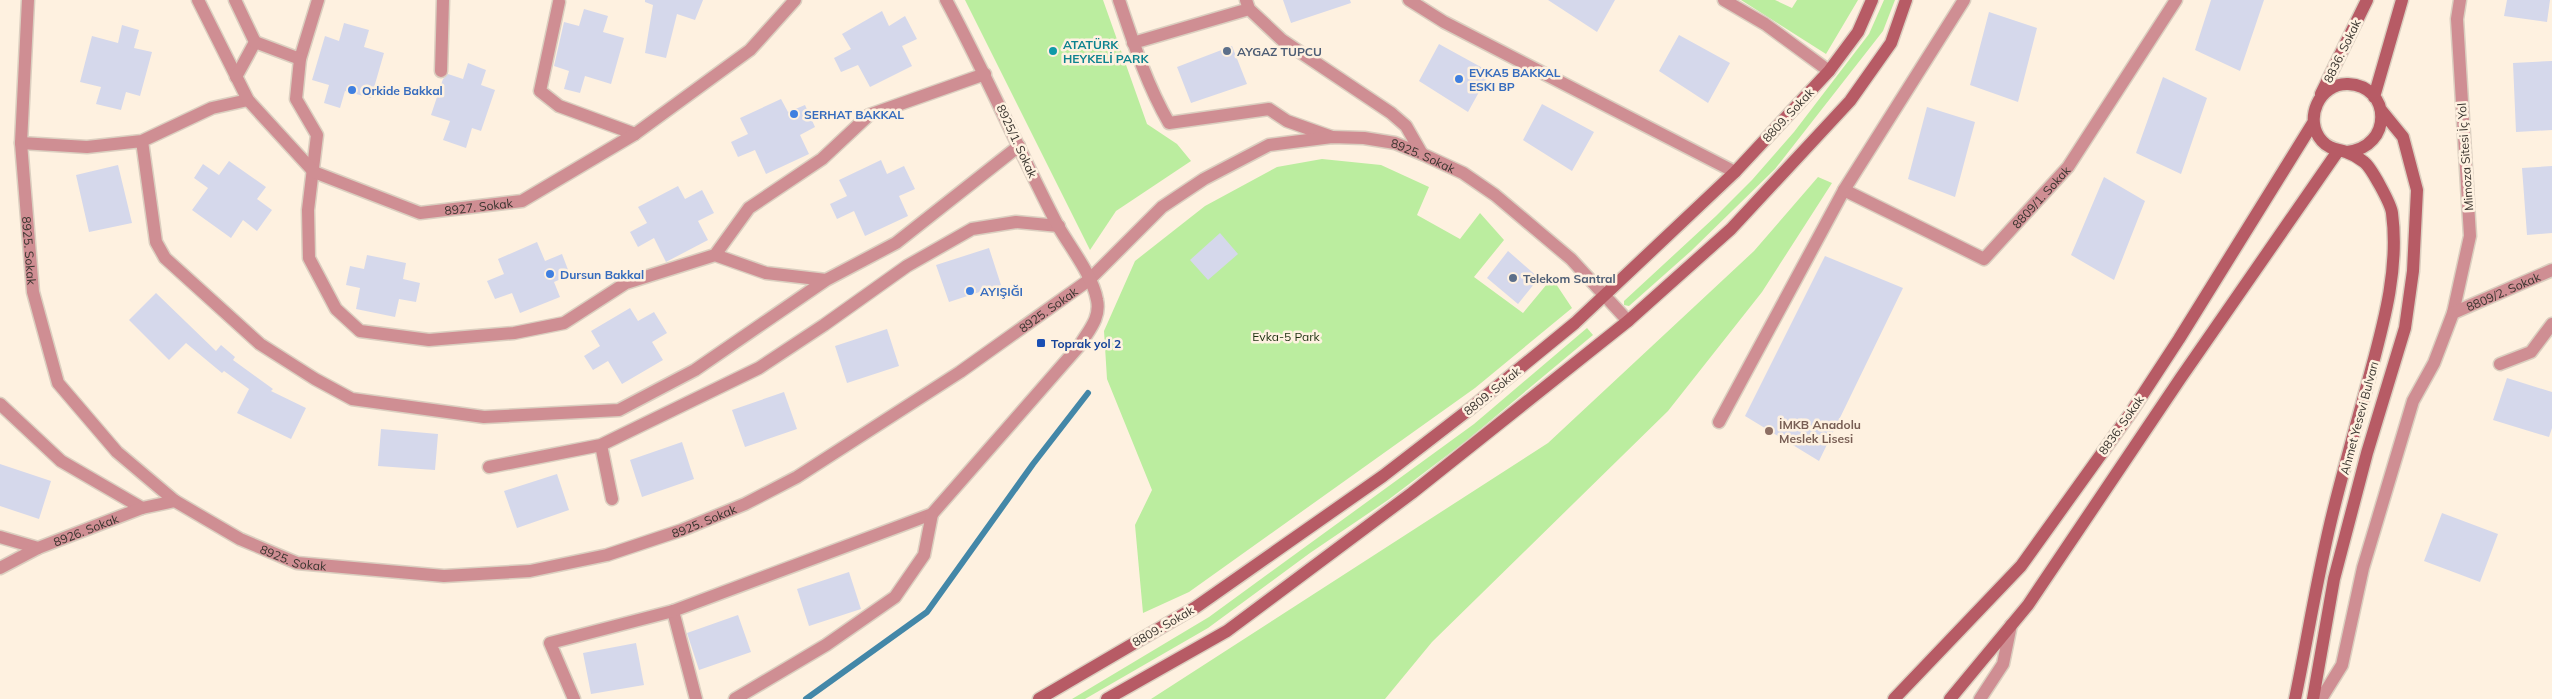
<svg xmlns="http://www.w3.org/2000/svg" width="2552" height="699" viewBox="0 0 2552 699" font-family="Mulish,sans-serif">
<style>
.green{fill:#bbed9f}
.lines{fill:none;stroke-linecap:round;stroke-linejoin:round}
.stream{stroke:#4387a8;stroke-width:6}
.building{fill:#d5d8eb}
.lane-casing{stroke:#dbcfc0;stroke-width:15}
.street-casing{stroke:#dbcfc0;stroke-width:15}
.secondary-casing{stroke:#dbcfc0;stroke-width:15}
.lane{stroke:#cf8e93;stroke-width:12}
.street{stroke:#cf8e93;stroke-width:12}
.secondary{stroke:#b75b65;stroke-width:12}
.culture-dot{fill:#0f9aa8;stroke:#fef1e0;stroke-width:2}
.service-dot{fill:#5c6f8a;stroke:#fef1e0;stroke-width:2}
.shop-dot{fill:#3f7fe0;stroke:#fef1e0;stroke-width:2}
.transit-dot{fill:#1a4fb4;stroke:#fef1e0;stroke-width:2}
.education-dot{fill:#8d6e63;stroke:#fef1e0;stroke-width:2}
.labels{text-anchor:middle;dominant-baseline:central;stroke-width:5;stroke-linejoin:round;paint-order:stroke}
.culture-label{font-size:12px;font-weight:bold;fill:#0d838f;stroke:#fef1e0;text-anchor:start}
.service-label{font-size:12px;font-weight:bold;fill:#4e5e75;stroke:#fef1e0;text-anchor:start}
.street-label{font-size:12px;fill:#39342e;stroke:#fef1e0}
.shop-label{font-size:12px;font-weight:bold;fill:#366cbe;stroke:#fef1e0;text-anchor:start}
.park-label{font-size:12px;fill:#1c2f10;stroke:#fef1e0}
.transit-label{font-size:12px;font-weight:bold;fill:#164399;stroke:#fef1e0;text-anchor:start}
.education-label{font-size:12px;font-weight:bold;fill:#785e54;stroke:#fef1e0;text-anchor:start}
</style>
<rect width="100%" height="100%" fill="#fef1e0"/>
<path class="green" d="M965,0H1103L1147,124L1177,144L1191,161L1116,211L1090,250Z
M1741,0H1775L1792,8L1797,0H1858L1826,54Z
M1884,0H1895L1883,31L1775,169L1691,251L1629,306L1624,305V301L1716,216L1752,180L1794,132L1869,34Z
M1322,159L1381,165L1429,187L1417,215L1460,239L1480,213L1504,240L1474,277L1523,313L1552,278L1572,308L1475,388L1189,592L1143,613L1135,525L1152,490L1107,379L1104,331L1135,261L1205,206L1277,167Z
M1818,177L1832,183L1762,292L1668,411L1432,642L1385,699H1151L1548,443L1754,251Z
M1587,328L1593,335L1466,441L1388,500L1310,553L1208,628L1085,699H1072L1209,617L1474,424Z"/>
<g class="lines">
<path class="stream" d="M806,699L927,612L1033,464L1088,393"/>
</g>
<path class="building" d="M645,0H703L695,20L677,14L666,58L645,53L653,5L645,2Z
M1283,0H1350L1351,3L1291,23Z
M1548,0H1615L1597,32Z
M2211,0H2264L2240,71L2195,50Z
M2507,0H2550L2547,22L2504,16Z
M584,9L608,16L603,32L624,38L611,84L585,76L580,93L564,89L569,71L554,66L564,22L579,26Z
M882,11L889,26L905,16L917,39L902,46L912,66L870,87L858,65L841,72L834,58L851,49L842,34Z
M1989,12L2037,28L2018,102L1970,85Z
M344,23L369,30L364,47L384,53L371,98L345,91L340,108L324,103L329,85L312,80L325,36L339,41Z
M122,25L139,30L134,48L152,52L140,96L126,92L121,110L96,104L101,87L80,82L92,36L118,43Z
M1679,35L1730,63L1708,103L1659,71Z
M1439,44L1490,72L1468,112L1419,81Z
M1232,46L1247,84L1191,103L1177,67Z
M2552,61V130L2516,132L2513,63Z
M468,63L486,70L481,85L495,90L481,131L472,128L466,148L443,140L450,121L431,115L443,79L448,74L463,79Z
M2163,77L2207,98L2181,174L2136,153Z
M781,99L788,112L805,105L815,127L800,135L809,154L766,174L755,150L738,157L731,142L748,134L740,118Z
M1542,104L1594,132L1572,171L1523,140Z
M1927,107L1975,122L1955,197L1908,179Z
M881,160L887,174L904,166L915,189L899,196L908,216L865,236L854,211L837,219L830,204L847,196L839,180Z
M229,161L266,187L257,199L272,210L257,231L243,220L231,238L192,210L208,188L194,178L203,164L219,175Z
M118,165L132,223L89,232L76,175Z
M2552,166V233L2527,235L2522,168Z
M2104,177L2145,201L2114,280L2071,255Z
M678,186L685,199L702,190L714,213L698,221L708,240L666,262L654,238L638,247L630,232L647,223L638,207Z
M1220,233L1238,254L1208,280L1190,260Z
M537,242L545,261L562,254L570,275L554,282L560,297L520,313L512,293L495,299L487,281L504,274L498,259Z
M989,248L1001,285L949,302L936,265Z
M1508,251L1539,278L1518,304L1487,278Z
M367,255L406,263L403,279L420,283L416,302L399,299L395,317L356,309L360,288L346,285L350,266L364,269Z
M1825,256L1903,288L1819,461L1745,416Z
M156,293L216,351L221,345L235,357L233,360L273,389L271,391L306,408L291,439L237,413L249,389L224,371L222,373L186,343L169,360L129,320Z
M630,308L638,321L654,312L667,333L652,342L663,360L622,384L608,361L593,370L584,356L600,346L591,331Z
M887,329L899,366L847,383L835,346Z
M2507,378L2552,392V428L2549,437L2493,420Z
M784,392L797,429L745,447L732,410Z
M381,429L438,434L435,470L378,466Z
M682,442L694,479L642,497L630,460Z
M0,464L51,481L39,519L0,506Z
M557,474L569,510L517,528L504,491Z
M2442,513L2498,534L2480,582L2424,561Z
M849,572L861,609L809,626L797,589Z
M738,615L751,652L699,670L687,633Z
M636,643L644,685L591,694L583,653Z"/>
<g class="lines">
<defs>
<path id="lane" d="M318,0L300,59L296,99L317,135L308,210L309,258L336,309L360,331L429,340L514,333L564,323L626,283L715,255L766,273L826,280L896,243L1019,146
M1119,0C1133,42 1147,85 1169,123L1269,109L1287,121L1332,137
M1246,0L1249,9L1282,40L1391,113L1406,126L1422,154
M1409,0L1444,22L1735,172
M559,2L540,91L559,106L635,134
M1133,43L1249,9
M441,71L443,0
M142,141L156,242L165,258L260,344L315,379L352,399L484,417L619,410L695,370L826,280
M21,143L87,147L142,141L212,108L248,100
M715,255L749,208L822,159L869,115L985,74
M2453,313L2470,236L2457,19L2460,0
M2500,364L2531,352L2552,324
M1719,422L1844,190
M489,467L601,445
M612,499L601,445L759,368L824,325L907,266L972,229L1016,222L1059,226"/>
<g id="street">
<path id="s1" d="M28,0L21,143L33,292L58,383L117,452L175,501L240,539L297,563L444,576L530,571L607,555L682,530L745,504L797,477L960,372L1089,280L1162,207L1204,179L1269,145L1332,137L1364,138L1395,143L1422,154L1463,173L1495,195L1571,259L1628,321"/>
<path id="s2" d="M198,0L248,100L314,172L420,213L522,201L635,134L750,50L795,0"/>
<path d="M235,0L255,42L236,77"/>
<path d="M1724,0L1765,24L1829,71"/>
<path id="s3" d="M1964,0L1844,190L1984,259L2068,167L2176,0"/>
<path d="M255,42L300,59"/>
<path d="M0,404L61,461L142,508"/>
<path d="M0,537L38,548"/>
<path id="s4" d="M0,568L38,548L142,508L175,501"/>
<path d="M673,611L696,699"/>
<path d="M574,699L550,643L673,611L932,514L1080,345C1088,331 1101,318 1097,300C1093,276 1070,247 1058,226C1019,151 986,74 946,0"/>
<path d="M735,699L826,645L895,597L924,555L932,514"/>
<path d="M1980,699L2003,664L2011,625"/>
<path id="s5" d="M2321,699L2342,665L2363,568L2413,401L2434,363L2453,313L2552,270"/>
</g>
<path id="secondary" d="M2321,94L2367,0
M2374,97L2402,0
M1039,699L1196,607L1383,476L1471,408L1575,323L1735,172L1829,71L1858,32L1872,0
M1107,699L1227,631L1412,493L1628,321L1731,229L1850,101L1891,43L1906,0
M1894,699L2021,566L2130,414L2179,339L2313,123
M1950,699L2028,605L2180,379L2338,151
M2295,699C2308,636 2318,571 2334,508C2344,468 2355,429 2366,389C2381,332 2400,273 2392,213C2391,204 2371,167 2364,162C2359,158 2352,154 2346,152C2337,149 2329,149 2322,141C2303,120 2319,83 2348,84C2392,86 2393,147 2347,152
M2313,699L2334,579L2367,453L2405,328L2413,271L2417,190L2403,137L2381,110"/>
</defs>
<use href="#lane" class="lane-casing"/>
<use href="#street" class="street-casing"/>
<use href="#secondary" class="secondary-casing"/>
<use href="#lane" class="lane"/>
<use href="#street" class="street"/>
<use href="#secondary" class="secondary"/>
</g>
<circle class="culture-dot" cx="1053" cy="51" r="5"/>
<g class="service-dot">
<circle cx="1227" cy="51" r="5"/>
<circle cx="1513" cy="278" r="5"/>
</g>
<g class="shop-dot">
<circle cx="1459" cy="79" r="5"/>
<circle cx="352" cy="90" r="5"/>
<circle cx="794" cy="114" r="5"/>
<circle cx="550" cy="274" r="5"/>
<circle cx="970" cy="291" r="5"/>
</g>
<rect class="transit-dot" x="1036" y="338" width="10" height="10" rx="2.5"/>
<circle class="education-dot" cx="1769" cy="431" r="5"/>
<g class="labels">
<g class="culture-label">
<text x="1063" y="44">ATATÜRK<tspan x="1063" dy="14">HEYKELİ PARK</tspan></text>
</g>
<g class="service-label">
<text x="1237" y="51">AYGAZ TUPCU</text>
<text x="1523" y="278">Telekom Santral</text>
</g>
<g class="street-label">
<text transform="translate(2342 51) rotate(-64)">8836. Sokak</text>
<text transform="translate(1788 115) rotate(-47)">8809. Sokak</text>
<text transform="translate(1017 141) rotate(65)">8925/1. Sokak</text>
<text stroke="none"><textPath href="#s1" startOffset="1946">8925. Sokak</textPath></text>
<text transform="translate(2465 157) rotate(-94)">Mimoza Sitesi İç Yol</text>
<text stroke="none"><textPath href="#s3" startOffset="465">8809/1. Sokak</textPath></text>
<text stroke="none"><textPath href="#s2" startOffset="382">8927. Sokak</textPath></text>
<text stroke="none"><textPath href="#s1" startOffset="251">8925. Sokak</textPath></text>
<text stroke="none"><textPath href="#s5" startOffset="465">8809/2. Sokak</textPath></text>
<text stroke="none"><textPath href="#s1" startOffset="1511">8925. Sokak</textPath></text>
<text transform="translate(1492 391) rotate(-39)">8809. Sokak</text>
<text transform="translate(2359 418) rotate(-75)">Ahmet Yesevi Bulvarı</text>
<text transform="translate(2121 425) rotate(-55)">8836. Sokak</text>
<text stroke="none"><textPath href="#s1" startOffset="1106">8925. Sokak</textPath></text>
<text stroke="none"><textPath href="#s4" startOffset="94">8926. Sokak</textPath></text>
<text stroke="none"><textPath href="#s1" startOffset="686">8925. Sokak</textPath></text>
<text transform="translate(1163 626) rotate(-30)">8809. Sokak</text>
</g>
<g class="shop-label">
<text x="1469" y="72">EVKA5 BAKKAL<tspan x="1469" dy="14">ESKI BP</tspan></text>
<text x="362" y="90">Orkide Bakkal</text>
<text x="804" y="114">SERHAT BAKKAL</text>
<text x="560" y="274">Dursun Bakkal</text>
<text x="980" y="291">AYIŞIĞI</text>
</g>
<g class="park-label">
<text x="1286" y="336">Evka-5 Park</text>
</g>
<g class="transit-label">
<text x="1051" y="343">Toprak yol 2</text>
</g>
<g class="education-label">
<text x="1779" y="424">İMKB Anadolu<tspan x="1779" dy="14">Meslek Lisesi</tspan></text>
</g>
</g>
</svg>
